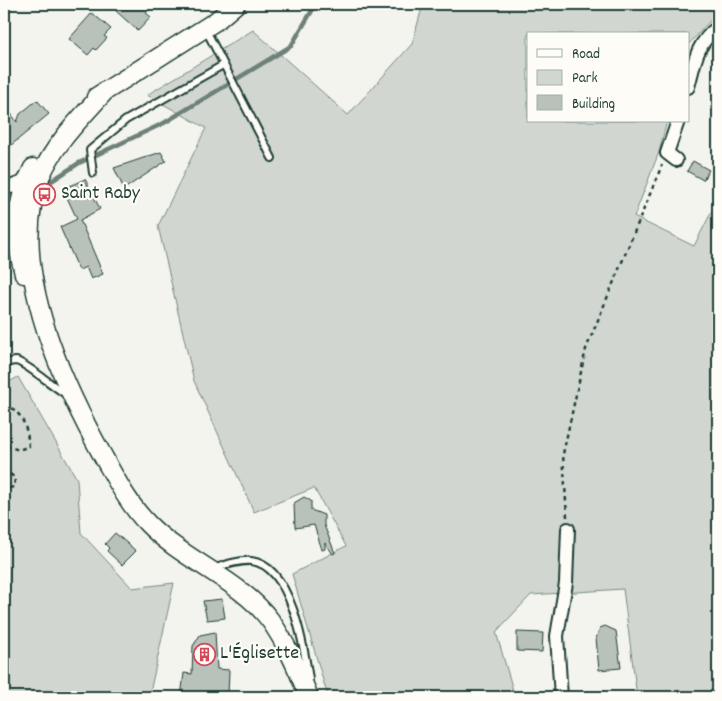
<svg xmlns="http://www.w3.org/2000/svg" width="722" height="701" viewBox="0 0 722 701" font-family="Dekko,sans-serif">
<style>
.green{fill:#d1d6d1;stroke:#788a82}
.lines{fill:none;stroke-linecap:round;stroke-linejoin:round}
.stream{stroke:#6e8179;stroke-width:4.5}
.building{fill:#b9c1bb;stroke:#1f3d34}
.service-casing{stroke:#1f3d34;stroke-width:10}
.minor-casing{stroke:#1f3d34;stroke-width:16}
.secondary-casing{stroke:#1f3d34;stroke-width:21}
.path{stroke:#1f3d34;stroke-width:2.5;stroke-dasharray:4 4;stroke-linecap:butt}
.service{stroke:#fdfcf7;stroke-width:6}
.minor{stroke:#fdfcf7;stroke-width:12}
.secondary{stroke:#fdfcf7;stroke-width:18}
.labels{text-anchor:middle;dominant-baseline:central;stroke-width:4.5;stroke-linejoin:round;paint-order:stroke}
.poi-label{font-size:20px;fill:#1f3d34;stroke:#fdfcf7;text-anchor:start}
</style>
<rect width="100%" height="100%" fill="#f4f4ef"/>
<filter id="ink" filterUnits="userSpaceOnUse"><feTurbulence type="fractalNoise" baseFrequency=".02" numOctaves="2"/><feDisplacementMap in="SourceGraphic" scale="10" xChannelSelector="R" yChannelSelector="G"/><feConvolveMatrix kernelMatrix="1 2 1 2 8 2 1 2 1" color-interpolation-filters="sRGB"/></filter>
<g filter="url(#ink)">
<path class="green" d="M423,4H718V12L688,45V34H528V121H667L659,152L634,217L694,246L718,199V697H637L623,589L531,595L496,632L515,697H328L292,574L346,546L314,488L254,512L194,381L158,226L206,128L147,95L253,30L348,115L412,44Z
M18,377L77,479L81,533L132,588L174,583L149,697H4V385Z"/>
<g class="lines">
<path class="stream" d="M47,184L79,163L164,123L291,46L316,4"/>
</g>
<path class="building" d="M123,4H154L146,13L151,17L138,31L116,11Z
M92,13L111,29L104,36L107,38L96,50L94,48L88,55L69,39Z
M37,100L49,114L4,151V104L17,122L20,114Z
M161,152L166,161L124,189L114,168Z
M693,161L709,170L703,180L687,171Z
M85,179L100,209L80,220L103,274L91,279L86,267L79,270L60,227L77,219L63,189Z
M304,497L311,501V510L324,515V525L335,553L333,554L325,543V549L322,550L314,525L295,528L294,503Z
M115,533L136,551L122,565L107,551L109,548L105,544Z
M222,599L225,618L207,620L203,601Z
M605,626L616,631L621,668L599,670L596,638L600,628Z
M215,632L217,669L229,670L228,697H181L184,673L192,674L193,646L200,635Z
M517,632L543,633L542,652L517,651Z"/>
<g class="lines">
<defs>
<path id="service" d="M206,30L272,158
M93,173L90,150L126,120L223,65
M4,364C7,363 12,361 16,361C24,362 57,389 67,395
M213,569C225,565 238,560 251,561C291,565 304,647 309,679"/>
<path id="minor" d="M688,87C695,61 696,44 718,27
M676,160L667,153L678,121
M4,189L27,181
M4,209L19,210
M561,697L557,636L566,583L568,529"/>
<path id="secondary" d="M105,91C82,117 55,143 41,175C5,261 62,383 104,458C117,481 129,505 148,524C183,560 240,580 270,620C287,644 298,670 309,697
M96,97L216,21L236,4
M24,274C14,235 14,205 33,168"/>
</defs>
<use href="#service" class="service-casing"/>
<use href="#minor" class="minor-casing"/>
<use href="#secondary" class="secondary-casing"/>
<path class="path" d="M4,405C23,410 27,429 29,446L19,450L4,445
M4,469L15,478L14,487L4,489
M567,517L563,454L586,349L662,165
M4,583L6,604V697"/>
<use href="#service" class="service"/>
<use href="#minor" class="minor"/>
<use href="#secondary" class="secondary"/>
</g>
</g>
<defs>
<symbol id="bus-ring" viewBox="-11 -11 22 22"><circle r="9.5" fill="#fdfcf7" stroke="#d1495b" stroke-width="1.5"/><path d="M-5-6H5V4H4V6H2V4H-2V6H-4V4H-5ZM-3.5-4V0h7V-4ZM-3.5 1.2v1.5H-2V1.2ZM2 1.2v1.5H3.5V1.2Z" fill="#d1495b"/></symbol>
<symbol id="building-ring" viewBox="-11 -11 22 22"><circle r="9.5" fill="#fdfcf7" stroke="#d1495b" stroke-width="1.5"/><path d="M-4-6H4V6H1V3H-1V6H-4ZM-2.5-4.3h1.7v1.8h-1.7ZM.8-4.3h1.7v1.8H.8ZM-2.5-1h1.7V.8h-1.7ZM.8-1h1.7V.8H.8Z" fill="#d1495b"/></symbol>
</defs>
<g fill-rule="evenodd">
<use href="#bus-ring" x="32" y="182" width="25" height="25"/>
<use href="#building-ring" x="192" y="642" width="25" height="25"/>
</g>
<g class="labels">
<g class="poi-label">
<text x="61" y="194">Saint Raby</text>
<text x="220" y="654">L'Églisette</text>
</g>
</g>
<rect width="722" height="701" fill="none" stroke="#fdfcf7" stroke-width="20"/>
<rect x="10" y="10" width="702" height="681" fill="none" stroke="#1f3d34" stroke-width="2" filter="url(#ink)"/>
<rect x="527" y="32" width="162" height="90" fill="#fdfcf7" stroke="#a4b0a9"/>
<rect x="537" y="49" width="25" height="8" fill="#fdfcf7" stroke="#a4b0a9"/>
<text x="572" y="58" font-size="15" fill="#1f3d34">Road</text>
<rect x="537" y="70" width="25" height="15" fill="#d1d6d1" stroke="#a4b0a9"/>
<text x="572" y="82" font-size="15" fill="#1f3d34">Park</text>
<rect x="537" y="95" width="25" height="15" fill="#b9c1bb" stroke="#a4b0a9"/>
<text x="572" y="108" font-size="15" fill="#1f3d34">Building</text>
</svg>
